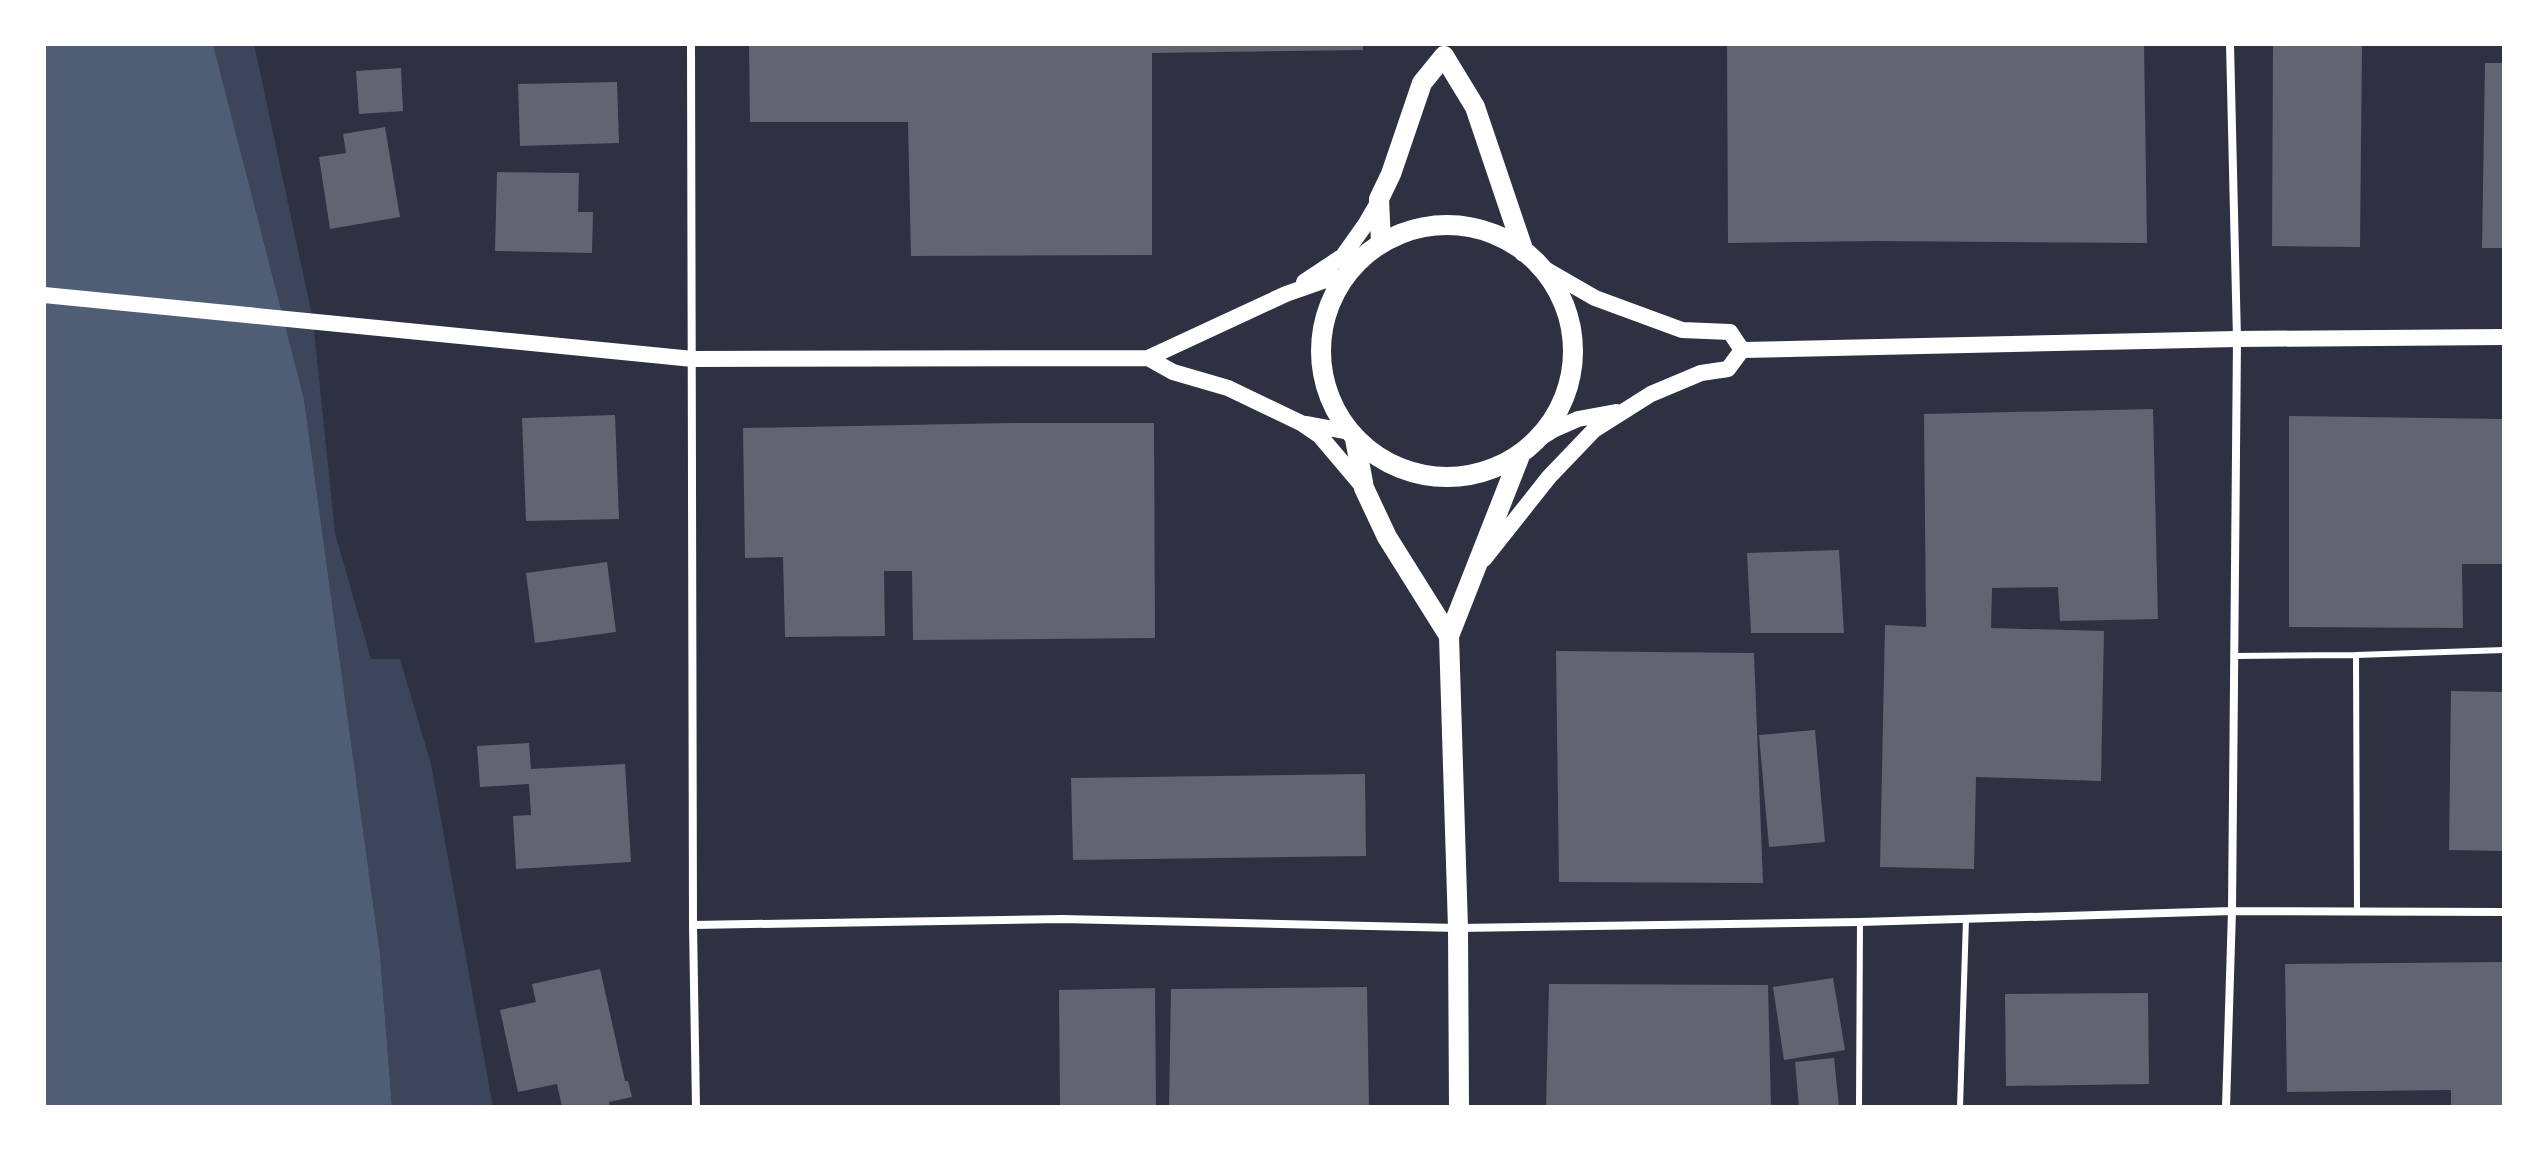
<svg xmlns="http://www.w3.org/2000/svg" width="2548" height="1151" viewBox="0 0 2548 1151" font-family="'Noto Sans',sans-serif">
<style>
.green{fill:#3c4559}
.water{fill:#4f5d75}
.building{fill:#626471}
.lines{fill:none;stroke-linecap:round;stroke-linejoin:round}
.service{stroke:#fff;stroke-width:6}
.minor{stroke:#fff;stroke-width:8}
.secondary{stroke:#fff;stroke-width:16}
.primary{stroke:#fff;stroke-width:20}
</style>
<rect width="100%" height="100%" fill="#2d3142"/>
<path class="green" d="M213,44H254L313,320L335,533L371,659H400L431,764L493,1107H392L380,954L304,399Z"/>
<path class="water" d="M44,44H213L304,399L380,954L392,1107H44Z"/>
<path class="building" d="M749,44H1363V50L1152,53V255L911,256L908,122H750Z
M2055,44H2144L2147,243L1876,241L1728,243L1727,45Z
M2273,44H2362L2360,247L2272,246Z
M2485,63H2504V248H2482Z
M401,68L403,111L359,114L356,71Z
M617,82L619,143L520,146L518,84Z
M385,127L400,217L330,229L319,157L346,153L343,134Z
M497,172L579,173L578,212H593L592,253L495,251Z
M2153,409L2158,619L2060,621L2058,587L1992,588L1991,628L2104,631L2101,781L1976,777L1974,869L1880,867L1885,625L1926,627L1924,414Z
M615,415L619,519L526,521L522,418Z
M2289,416L2504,419V564H2462L2463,628L2289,627Z
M1011,423H1154L1155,638L913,640L912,571H884L885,636L785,637L783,557L745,558L743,428Z
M1839,550L1844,633H1751L1747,553Z
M607,562L616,632L535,643L526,573Z
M1556,651L1754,653L1763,883L1559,882Z
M2451,691L2504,692V851L2449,850Z
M1815,730L1825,842L1769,847L1759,735Z
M529,743L531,769L625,764L631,862L516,869L513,816L531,815L529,784L480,787L477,746Z
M1365,774L1366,856L1073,860L1071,778Z
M2504,962V1107H2451V1090L2287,1092L2285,964Z
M600,969L625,1081H628L632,1097L609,1102L610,1107H562L557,1084L518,1092L500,1010L536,1002L532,984Z
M1833,978L1845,1050L1784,1060L1773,987Z
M1549,984L1768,985L1771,1107H1546Z
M1367,987L1369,1107H1169L1171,989Z
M1155,988L1156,1107H1060L1059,990Z
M2148,993L2149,1084L2006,1086L2005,994Z
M1834,1058L1839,1107H1799L1795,1062Z"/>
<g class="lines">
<path class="service" d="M2356,655L2504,650
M2234,656L2356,655L2357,911
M1859,1107L1860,922
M1960,1107L1966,919"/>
<path class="minor" d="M691,44L693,925L696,1107
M693,925L1062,919L1458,928L1860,922L2232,911L2504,912
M2226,1107L2232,911L2237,339L2230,44"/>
<path class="secondary" d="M1543,268L1595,298L1682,330L1730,332L1742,350
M1304,282L1343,256L1365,225L1379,201
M44,295L693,359L1148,358L1286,294L1323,281L1345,276
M1742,350L2237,339L2504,337
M1148,358L1173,372L1228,388L1301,423L1320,436L1364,488
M1307,424L1349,432
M1531,444L1553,430L1578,419L1616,412
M1484,559L1549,477L1594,430L1651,394L1701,373L1728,369L1742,350"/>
<path class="primary" d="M1444,56L1475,107L1524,252
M1321 351a126 126 0 1 1 252 0a126 126 0 1 1-252 0Z
M1381,243L1379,199L1391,174L1422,83L1444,56
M1355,439L1364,488L1387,537L1449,636
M1459,1107L1458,928L1449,636L1519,458"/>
</g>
<rect width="2548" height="1151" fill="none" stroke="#ffffff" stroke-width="92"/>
</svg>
